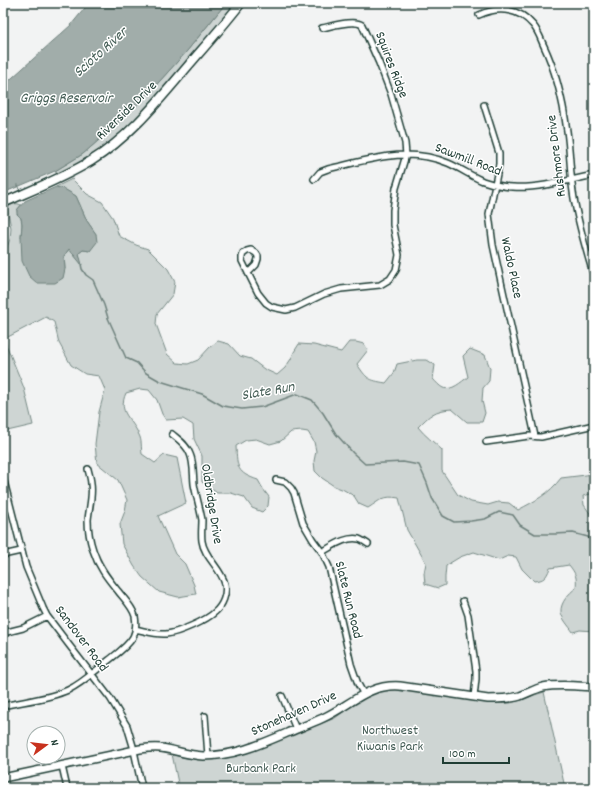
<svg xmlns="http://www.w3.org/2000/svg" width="597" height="791" viewBox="0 0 597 791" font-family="Dekko,sans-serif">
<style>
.green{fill:#ced5d3;stroke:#768984}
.water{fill:#a1adaa;stroke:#6d807b}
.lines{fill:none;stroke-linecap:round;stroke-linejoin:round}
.stream{stroke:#6d807b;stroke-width:1.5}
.street-casing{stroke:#1f3d34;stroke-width:8}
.secondary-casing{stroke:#1f3d34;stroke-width:10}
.primary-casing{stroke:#1f3d34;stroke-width:11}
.street{stroke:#fff;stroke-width:5}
.secondary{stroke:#fff;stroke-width:7}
.primary{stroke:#fff;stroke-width:8}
.labels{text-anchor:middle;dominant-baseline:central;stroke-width:3;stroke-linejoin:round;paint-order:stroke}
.street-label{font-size:14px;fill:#1f3d34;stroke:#fff}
.park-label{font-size:14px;fill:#425b54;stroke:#fff}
.water-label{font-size:15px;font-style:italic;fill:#465f57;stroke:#fff}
</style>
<rect width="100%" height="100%" fill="#f2f3f3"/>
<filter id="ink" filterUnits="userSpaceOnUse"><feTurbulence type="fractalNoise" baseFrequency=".025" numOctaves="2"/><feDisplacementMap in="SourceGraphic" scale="8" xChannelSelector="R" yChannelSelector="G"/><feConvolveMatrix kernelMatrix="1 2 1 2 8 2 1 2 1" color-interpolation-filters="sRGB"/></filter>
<g filter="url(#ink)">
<path class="green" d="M226,3H236C216,28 196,52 175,76C151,103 129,128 99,150C85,159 72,168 57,174L55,171L83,154L107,133L149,93L187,51Z
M72,179L87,194L102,202L113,218L119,236L136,245L148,249L168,269L175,282L173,294L157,314L156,324L167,354L177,363L188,364L198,360L210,347L218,341L229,344L240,356L251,359L264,369L277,375L285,368L291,359L294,352L299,344L314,345L341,352L349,342H356L364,344L368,350L357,364C367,379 368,380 386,383L394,373L397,364L417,360H427L435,365L433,379C436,382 439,386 443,388C452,391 461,382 468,377L463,356L470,349L485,355L490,368L489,381L483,388L482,401L485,413L482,422H467L452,409C434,410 430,415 418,427C425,436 434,442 442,450V471L458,495L471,502L488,505L498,502L509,503L518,510C535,501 549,494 561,478L594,474V493L583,496L584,505L594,519V631L580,630L573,632C569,626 562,619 561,612C560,603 569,593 576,588C577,577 576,574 569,565L550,568C546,578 544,580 534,581L522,569L516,557L508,556L499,560L474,552L460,557L450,563L446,566L445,577V585L438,588L425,584L424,573L426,563L407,530L399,498C383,495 381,500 368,508L359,504L354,496L344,490L334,486L322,478L315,471L314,461L316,451L314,442L308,432L302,431L291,432L281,441L270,444L256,439L246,440L236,446C237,468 237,473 258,480L263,489L269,497L268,506L262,512L252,508L244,497L231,493H217L202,482V456L194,439L193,425L183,419L166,420L162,414L157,400L149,390L140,389L126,393C117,413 132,418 139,435C142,440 141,448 142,454L155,463L164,455L177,458L186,503L173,509L158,516L175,554L185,564L194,585L196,594L178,597L159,592L142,577L134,566L122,544L120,524L125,511L127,500L118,480L97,463L95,444L99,412L105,390L99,376L85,374L71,365L59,343L54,322L46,317L6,338L3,333V258L10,239L11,228L7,207C11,205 16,202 21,205L17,210C17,216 20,215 21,219C23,224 21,232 21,237L65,269L64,256L69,249L81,263L79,253L83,250L90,251L96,234L87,221L76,196L64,189L56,187Z
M3,337L24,388L33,425L3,432Z
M387,689L404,690L493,703C499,703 504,704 510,703C521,701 532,695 544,692L565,788H179L172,754C177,756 182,757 187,758C207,761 227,758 246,753L335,718L361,699L370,694Z"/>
<path class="water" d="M89,3H226L187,51L149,93L107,133L83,154L55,171L3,193V86L71,25Z
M56,187L64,189L76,196L87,221L96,234L97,242L90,251L83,250L79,253L82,265L69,249L64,256L65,269L63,278L55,283H37L29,276L22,261L21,237L22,224L21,218L17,214V210L25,201Z"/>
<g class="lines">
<path class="stream" d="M18,185L21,193
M81,264L82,269L86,275L93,280L104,305L108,318L126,358L137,363L146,373L160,381L202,394L223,406L242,409L262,407L297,394L312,400L323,413L336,434L353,453L365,464L403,462L419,465L427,483L432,498L443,516L454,522L471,521L485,519L499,512L513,515L520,525L535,534H555L573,533L588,537L594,546"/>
<defs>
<path id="street" d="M479,15C498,6 519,8 533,25C538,31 540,37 543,44C556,71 563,101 567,131C570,151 570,172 573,192C577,221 586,249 594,277
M484,105L499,153V164L489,214L493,245L535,436
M314,179L320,172L328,169C369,160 407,146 448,163C460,168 471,176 483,181C492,184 503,187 513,187C537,189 570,180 594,175
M248,273L256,265L258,259V256L256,253L251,250L247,251L243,254L242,257V261L258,293L266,303L272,307L286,310L295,308L324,294L341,289L380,285L390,279L396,270L399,255L393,225V210L396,188L406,155L405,143L391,94L379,63L362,25C354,19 332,26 322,28
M486,442L529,436L541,437L594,425
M3,477L26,567L43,608L47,616L69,645L110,698L127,726L133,746L142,788
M276,480L285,482L291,488L294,493L303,523L313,540L322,552L329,567L351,664L358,684L363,693
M322,552C333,546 346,536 359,539C362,540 365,542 368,544
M3,555L21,551
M463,601L468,615L476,671V679L474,697
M135,629C145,631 156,635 166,634C178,633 207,620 215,612C223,605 227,594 225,584C221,568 204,557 202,541C201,534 202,527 202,520C200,508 196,496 194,484C193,474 194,463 190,454C187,445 178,439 172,434
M3,633L23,628L47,616
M282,696L296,729
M3,706C24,701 48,699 68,690C83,683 96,670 109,660C118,653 128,646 133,637C136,631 136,622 135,616C132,606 124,599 118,591C107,578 98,566 93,550C90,541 88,530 88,520C89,508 93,495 91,484C91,479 89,474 88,469
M205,716L208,756
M62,766L67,788"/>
<path id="secondary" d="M3,778L140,749C147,748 154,747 161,748C175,750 188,755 203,756C234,756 259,745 287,733C299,728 312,723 323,718C351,705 367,684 400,686L488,699C499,699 509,699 520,696C528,693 535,689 543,687C560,684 577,686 594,687"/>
<path id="primary" d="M3,203C32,190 63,178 91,161C130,137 159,100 188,66C206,45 224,25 241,3"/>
</defs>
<use href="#street" class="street-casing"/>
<use href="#secondary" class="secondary-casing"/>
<use href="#primary" class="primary-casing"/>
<use href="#street" class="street"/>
<use href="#secondary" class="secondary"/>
<use href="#primary" class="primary"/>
</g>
</g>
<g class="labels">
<g class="street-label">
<text transform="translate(391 65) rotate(69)">Squires Ridge</text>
<text transform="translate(127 111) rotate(-44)">Riverside Drive</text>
<text transform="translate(557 156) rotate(-97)">Rushmore Drive</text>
<text transform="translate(468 160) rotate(21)">Sawmill Road</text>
<text transform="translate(511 268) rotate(78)">Waldo Place</text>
<text transform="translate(211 504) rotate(81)">Oldbridge Drive</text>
<text transform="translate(348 600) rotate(76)">Slate Run Road</text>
<text transform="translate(81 639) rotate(53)">Sandover Road</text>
<text transform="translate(294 714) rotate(-24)">Stonehaven Drive</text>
</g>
<g class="park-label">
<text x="390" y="731">Northwest<tspan x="390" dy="16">Kiwanis Park</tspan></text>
<text x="261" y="769">Burbank Park</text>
</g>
<g class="water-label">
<text transform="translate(101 53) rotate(-42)">Scioto River</text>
<text x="66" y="99">Griggs Reservoir</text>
<text transform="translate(268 392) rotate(-10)">Slate Run</text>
</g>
</g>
<rect width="597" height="791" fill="none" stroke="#fff" stroke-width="16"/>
<rect x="8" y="8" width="581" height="775" fill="none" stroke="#1f3d34" stroke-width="1.5" filter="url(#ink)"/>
<g transform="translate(46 745) rotate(75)"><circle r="19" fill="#ffffff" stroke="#a5b1ae"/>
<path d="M0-3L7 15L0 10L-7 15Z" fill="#c8321e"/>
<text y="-6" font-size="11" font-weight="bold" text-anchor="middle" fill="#1f3d34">N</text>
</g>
<path d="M443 757v6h66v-6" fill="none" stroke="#1f3d34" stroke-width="2"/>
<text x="449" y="757" font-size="12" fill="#1f3d34" stroke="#ffffff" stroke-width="3" paint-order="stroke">100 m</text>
</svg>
